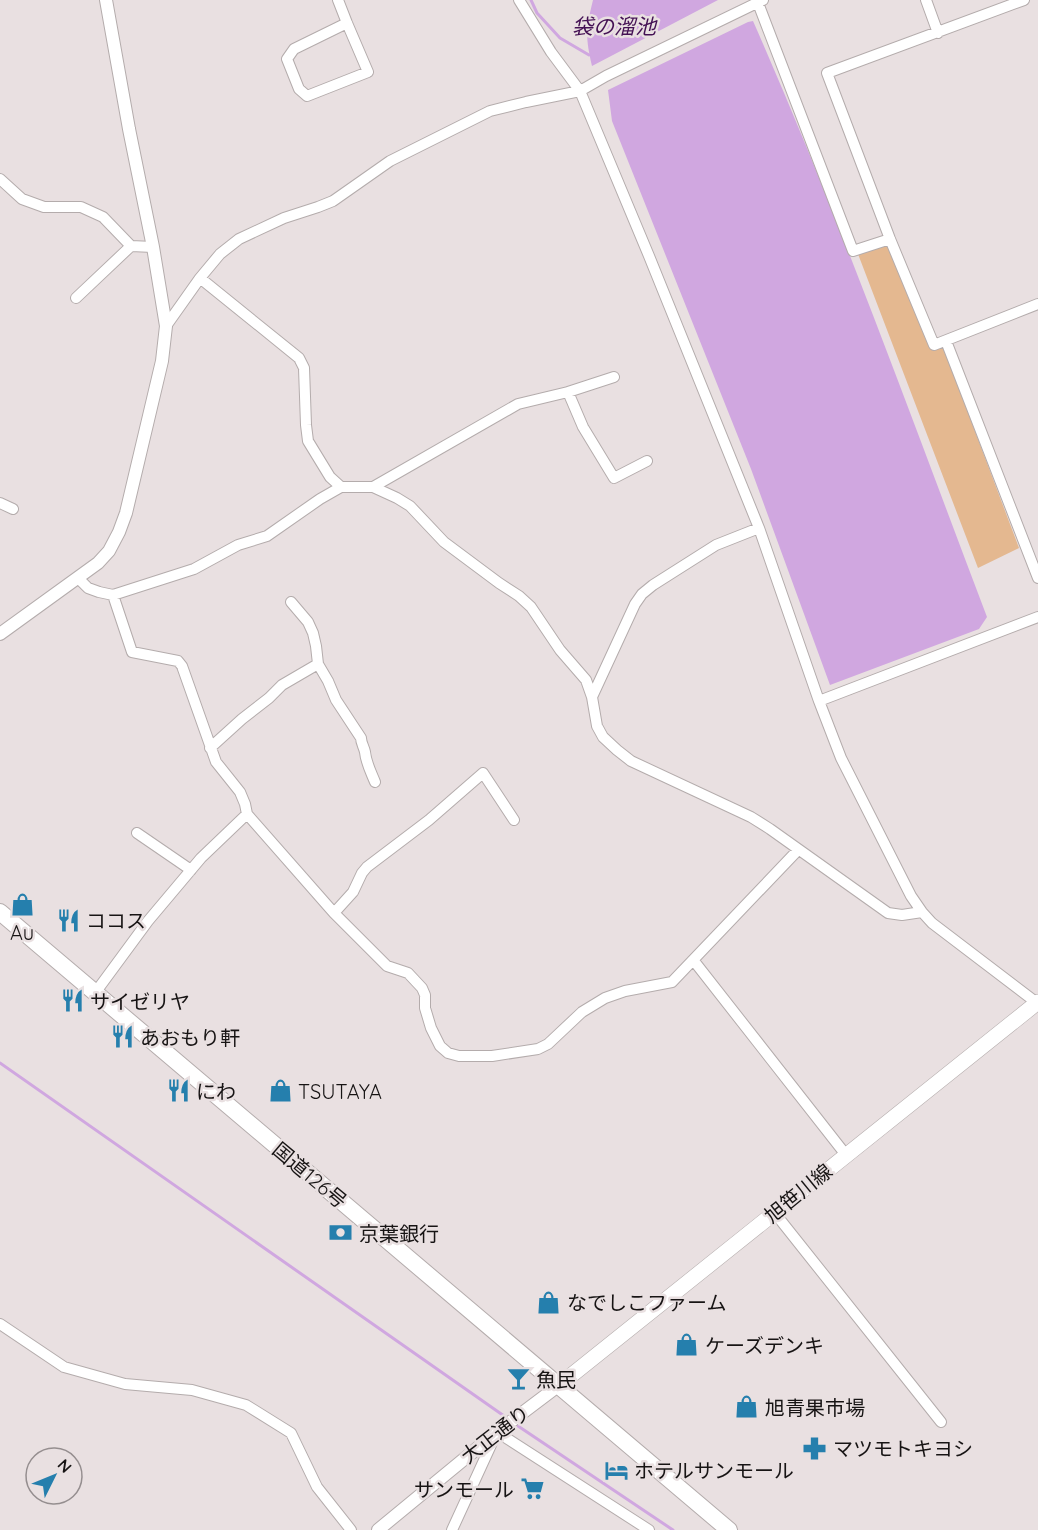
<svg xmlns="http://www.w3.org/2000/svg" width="1038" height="1530" viewBox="0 0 1038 1530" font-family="Quicksand,'Noto Sans JP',sans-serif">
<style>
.green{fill:#e4b890}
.water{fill:#d0a7e0}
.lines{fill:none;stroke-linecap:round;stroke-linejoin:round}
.stream{stroke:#d0a7e0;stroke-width:3}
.minor-casing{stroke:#b4acac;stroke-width:12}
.tertiary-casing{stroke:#b4acac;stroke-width:14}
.secondary-casing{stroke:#b4acac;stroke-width:16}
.trunk-casing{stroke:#b4acac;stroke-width:18}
.minor{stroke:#fff;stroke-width:10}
.tertiary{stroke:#fff;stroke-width:12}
.secondary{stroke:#fff;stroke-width:15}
.trunk{stroke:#fff;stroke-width:16}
.labels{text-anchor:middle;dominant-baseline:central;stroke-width:5;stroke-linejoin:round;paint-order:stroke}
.poi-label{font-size:20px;fill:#171414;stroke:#e9e0e1;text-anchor:start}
.street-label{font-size:20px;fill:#171414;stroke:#e9e0e1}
.water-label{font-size:21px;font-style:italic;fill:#441154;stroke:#e9e0e1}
</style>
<rect width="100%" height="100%" fill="#e9e0e1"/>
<path class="green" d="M888,244L932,350L943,346L1019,548L978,568L858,254Z"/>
<path class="water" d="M593,0H718L592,66C585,36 586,29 593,0Z
M753,21C839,216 911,417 987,617L979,629L830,685L751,469L612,121L608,90L748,22Z"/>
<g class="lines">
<path class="stream" d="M531,0L537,13L560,38L589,55
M0,1063L507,1418
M515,1424L673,1530"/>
<defs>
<path id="minor" d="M338,0L347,23L368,72L307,96L299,89L287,59L294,49L347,23
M519,0L551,52L580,91L649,256L759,528L819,701L841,758L911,896L922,912L932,923L1037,1003
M926,0L938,33
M1024,0L827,73L890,239L934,345L1038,304
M758,3L853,251L890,239
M0,179L22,199L44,207H81L103,217L131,246L153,247
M200,278L299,358L304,368L306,425L308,441L330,477L341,487
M76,298L131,246
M166,326L200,278L220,254L239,239L284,218L318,207L333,201L390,161L490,111L526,102L580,91L606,76L763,0
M946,341L1038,578
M614,377L568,392L583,427L614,478L647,461
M373,487L397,498L410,506L444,542L499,583L519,596L531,607L560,650L586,680L592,697L597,726L603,737L617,750L631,761L751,817L770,829L888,913L902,915L922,912
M0,503L13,509
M78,578L88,588L99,592L113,595L194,569L238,545L267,536L320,499L341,487H373L518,404L568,392
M113,595L132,652L178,661L182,666L216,762L240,792L245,804L247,814L334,913L387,966L408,973L422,988L425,995V1008L431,1028L440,1046L448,1053L459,1056H492L538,1049L548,1044L582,1012L605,998L625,991L672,982L798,850
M291,602L308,622L313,633L316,646L318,664L328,681L336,700L361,738C361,743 364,747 365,752C366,763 371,772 375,782
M592,697L635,604L642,594L653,585L716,545L759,528
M819,701L1038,617
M210,748L242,719L269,698L282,685L318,664
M137,833L191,870
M334,913L353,892L362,873L367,867L429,820L483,773L514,820
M694,961L846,1155
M95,993L148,921L201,858L247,814
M774,1212L941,1422
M0,1324L64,1367L125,1384L192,1390L246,1405L291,1433L317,1487L351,1530
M452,1530L497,1432L649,1530"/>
<path id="tertiary" d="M0,634L98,563L109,551L119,532L126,513L162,361L166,326L153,247L129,129L106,0
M378,1530L497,1432L558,1386"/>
<path id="secondary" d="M558,1386L1038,1002"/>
<path id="trunk" d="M0,912L729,1530"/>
</defs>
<use href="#minor" class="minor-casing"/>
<use href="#tertiary" class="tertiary-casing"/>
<use href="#secondary" class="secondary-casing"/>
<use href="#trunk" class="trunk-casing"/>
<use href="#minor" class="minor"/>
<use href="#tertiary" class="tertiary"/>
<use href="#secondary" class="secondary"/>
<use href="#trunk" class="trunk"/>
</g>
<defs>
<symbol id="shop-bare" viewBox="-9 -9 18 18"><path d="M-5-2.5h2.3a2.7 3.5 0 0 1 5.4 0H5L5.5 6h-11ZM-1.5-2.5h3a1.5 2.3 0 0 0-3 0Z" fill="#257fad" stroke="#e9e0e1" stroke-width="2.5" paint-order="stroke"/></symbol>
<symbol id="restaurant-bare" viewBox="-9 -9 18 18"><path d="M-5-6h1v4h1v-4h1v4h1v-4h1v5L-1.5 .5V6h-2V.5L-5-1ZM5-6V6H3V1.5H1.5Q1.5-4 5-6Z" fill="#257fad" stroke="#e9e0e1" stroke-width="2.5" paint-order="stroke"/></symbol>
<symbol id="bank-bare" viewBox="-9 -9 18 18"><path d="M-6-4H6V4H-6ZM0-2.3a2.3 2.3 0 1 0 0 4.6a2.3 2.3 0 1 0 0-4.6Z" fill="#257fad" stroke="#e9e0e1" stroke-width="2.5" paint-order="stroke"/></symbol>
<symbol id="bar-bare" viewBox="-9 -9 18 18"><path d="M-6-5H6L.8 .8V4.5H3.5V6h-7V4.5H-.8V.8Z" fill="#257fad" stroke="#e9e0e1" stroke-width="2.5" paint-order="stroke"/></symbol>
<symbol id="pharmacy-bare" viewBox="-9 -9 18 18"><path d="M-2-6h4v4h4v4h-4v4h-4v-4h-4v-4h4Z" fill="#257fad" stroke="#e9e0e1" stroke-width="2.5" paint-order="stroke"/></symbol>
<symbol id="hotel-bare" viewBox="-9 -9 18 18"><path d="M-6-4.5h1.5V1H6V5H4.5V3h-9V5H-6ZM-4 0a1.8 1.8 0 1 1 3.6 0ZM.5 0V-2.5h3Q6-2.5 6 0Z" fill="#257fad" stroke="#e9e0e1" stroke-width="2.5" paint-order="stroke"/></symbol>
<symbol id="supermarket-bare" viewBox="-9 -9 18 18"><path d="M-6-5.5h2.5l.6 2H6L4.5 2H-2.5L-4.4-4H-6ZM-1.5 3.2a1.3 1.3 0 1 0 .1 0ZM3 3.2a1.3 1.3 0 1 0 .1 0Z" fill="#257fad" stroke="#e9e0e1" stroke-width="2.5" paint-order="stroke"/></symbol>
</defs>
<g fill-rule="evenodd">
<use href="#shop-bare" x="6" y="888" width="33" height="33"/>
<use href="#restaurant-bare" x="52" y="904" width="33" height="33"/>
<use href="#restaurant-bare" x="56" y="984" width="33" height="33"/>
<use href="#restaurant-bare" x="106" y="1020" width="33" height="33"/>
<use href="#restaurant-bare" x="162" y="1074" width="33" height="33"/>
<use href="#shop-bare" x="264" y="1074" width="33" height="33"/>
<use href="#bank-bare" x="324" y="1216" width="33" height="33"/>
<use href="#shop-bare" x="532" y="1286" width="33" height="33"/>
<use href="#shop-bare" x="670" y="1328" width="33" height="33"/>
<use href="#bar-bare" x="502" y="1362" width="33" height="33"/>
<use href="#shop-bare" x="730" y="1390" width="33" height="33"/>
<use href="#pharmacy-bare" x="798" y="1432" width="33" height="33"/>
<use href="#hotel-bare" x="600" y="1454" width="33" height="33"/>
<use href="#supermarket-bare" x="516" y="1472" width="33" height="33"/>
</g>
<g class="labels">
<g class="poi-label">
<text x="86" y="920">ココス</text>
<text x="22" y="932" text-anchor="middle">Au</text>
<text x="90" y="1001">サイゼリヤ</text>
<text x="140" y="1037">あおもり軒</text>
<text x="196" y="1091">にわ</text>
<text x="298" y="1091">TSUTAYA</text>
<text x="359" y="1233">京葉銀行</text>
<text x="567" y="1302">なでしこファーム</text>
<text x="705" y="1345">ケーズデンキ</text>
<text x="536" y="1379">魚民</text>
<text x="765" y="1407">旭青果市場</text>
<text x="833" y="1448">マツモトキヨシ</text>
<text x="634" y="1470">ホテルサンモール</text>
<text x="514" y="1489" text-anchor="end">サンモール</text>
</g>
<g class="street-label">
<text transform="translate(310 1175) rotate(40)">国道126号</text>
<text transform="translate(798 1193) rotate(-39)">旭笹川線</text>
<text transform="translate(495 1434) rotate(-38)">大正通り</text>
</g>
<g class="water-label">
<text x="614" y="26">袋の溜池</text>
</g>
</g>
<g transform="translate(54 1476) rotate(47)"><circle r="28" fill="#e9e0e1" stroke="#958e8f" stroke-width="1.5"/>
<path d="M0-4.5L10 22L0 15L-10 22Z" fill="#257fad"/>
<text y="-9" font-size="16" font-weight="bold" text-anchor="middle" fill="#171414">N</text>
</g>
</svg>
